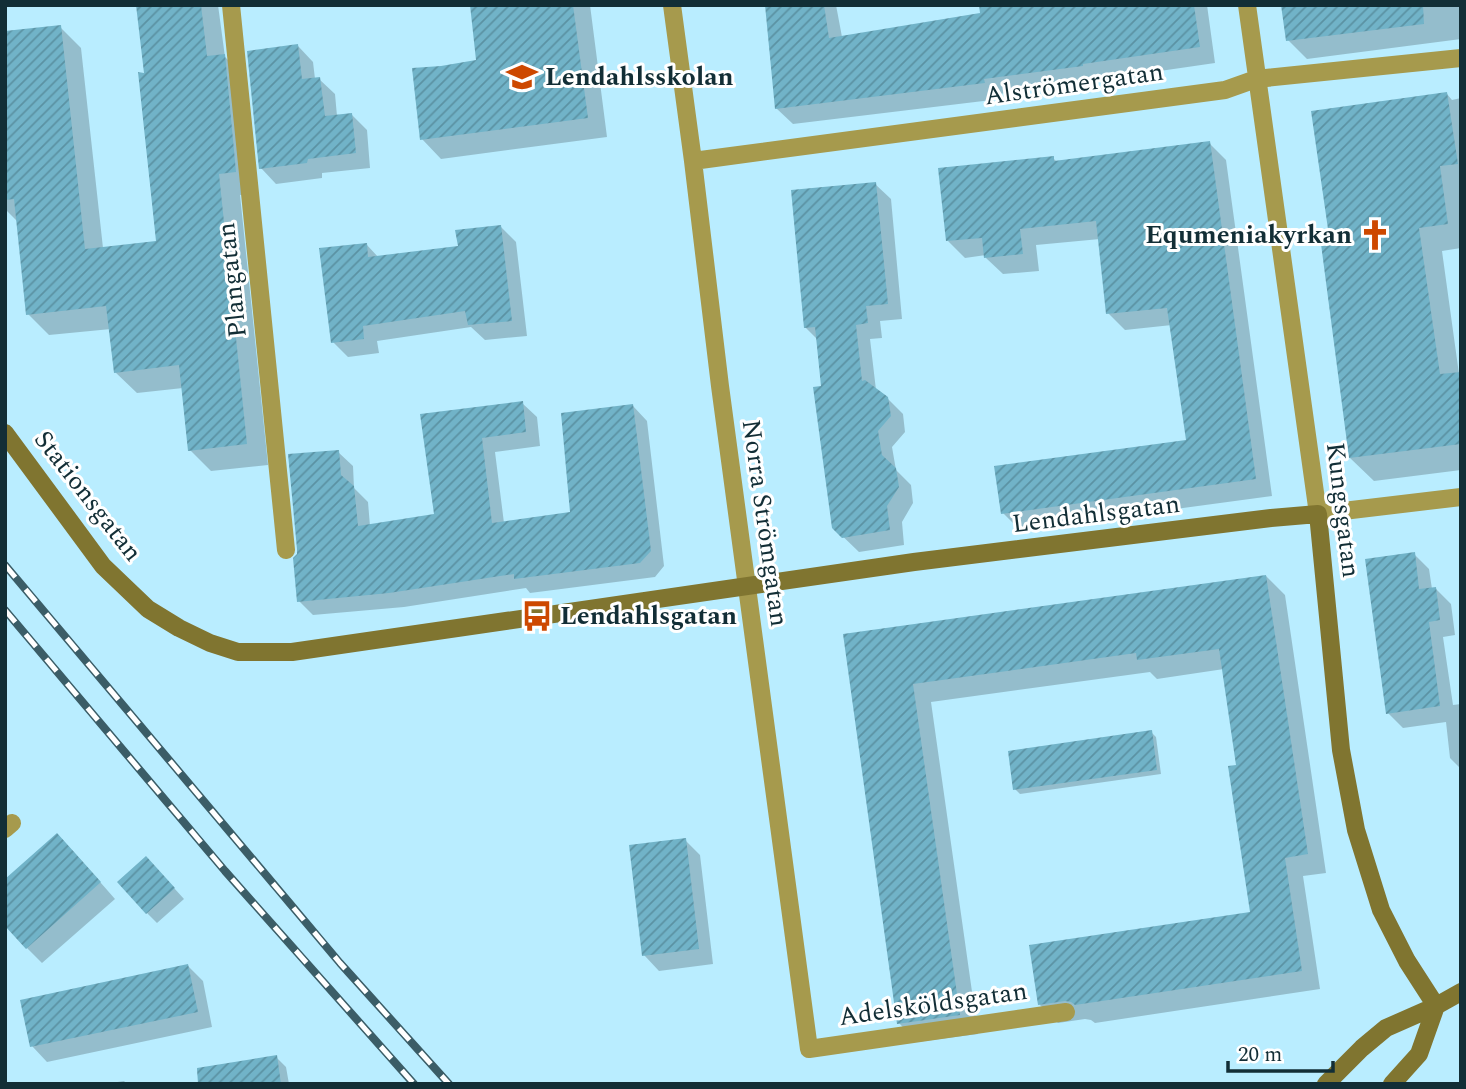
<svg xmlns="http://www.w3.org/2000/svg" width="1466" height="1089" viewBox="0 0 1466 1089" font-family="Spectral,serif">
<style>
.shadow{fill:#0003}
.building{fill:url(#building-hatch)}
.lines{fill:none;stroke-linecap:round;stroke-linejoin:round}
.street{stroke:#a69a4d;stroke-width:18}
.secondary{stroke:#807530;stroke-width:18}
.rail-casing{stroke:#3b5d67;stroke-width:8}
.rail{stroke:#fff;stroke-width:5;stroke-dasharray:16;stroke-linecap:butt}
.labels{text-anchor:middle;dominant-baseline:central;stroke-width:6;stroke-linejoin:round;paint-order:stroke}
.poi-label{font-size:26px;font-weight:bold;fill:#122e36;stroke:#fff;text-anchor:start}
.street-label{font-size:26px;fill:#122e36;stroke:#fff}
</style>
<defs>
<pattern id="building-hatch" width="6" height="6" patternUnits="userSpaceOnUse" patternTransform="scale(1.75)"><rect width="6" height="6" fill="#71b3c8"/><path d="M-1 1l2-2M0 6l6-6M5 7l2-2" fill="none" stroke="#5b92a3"/></pattern>
</defs>
<rect width="100%" height="100%" fill="#b9edff"/>
<path class="shadow" d="M137,5H218L225,57L245,77L257,193L240,195L268,465L211,471L190,450L183,388L137,393L115,372L111,329L49,335L28,314L17,221L5,209V164L60,27L81,48L103,248L158,242L146,75Z
M472,5H590L607,137L441,159L422,139L477,62Z
M767,5H836L842,37L982,14L981,5H1207L1215,63L1098,80L1099,82L999,94L1000,99L793,124L776,108Z
M1283,5H1461V39L1307,59L1288,40Z
M298,46L313,62L315,79H319L335,94L337,116L352,115L367,130L370,168L322,173V178L276,184L261,168Z
M1447,94L1452,100L1461,98V248L1442,251L1459,374L1461,373V470L1374,481L1350,458L1332,245Z
M1209,143L1226,160L1272,496L1020,530L1003,513L1188,442L1172,325L1125,330L1108,313L1100,239L1036,245L1039,271L1003,274L986,258V255L965,258L948,241L1053,158L1058,163Z
M875,184L891,199L902,319L880,321L882,338L870,339L876,390L887,398L903,414L905,432L892,447L896,470L911,485L913,503L902,522L904,545L859,552L833,527L818,340L805,327Z
M501,227L516,242L527,336L485,340L471,327L377,341L379,353L348,357L333,342L367,245L379,258L460,248Z
M522,403L537,417L540,446L495,452L504,523L572,513L633,406L647,421L664,566L655,577L530,593L526,588L404,607L313,615L299,601L338,452L353,466L354,488L368,502L370,526L436,515L422,415Z
M1414,554L1429,569L1432,589H1436L1451,604L1455,635L1443,637L1453,705L1461,704V769L1450,758L1446,722L1403,728L1388,713Z
M1266,576L1285,595L1326,873L1303,876L1320,989L1095,1023L1091,1020L1085,1019L1058,1023L1039,1004L1252,913L1238,767L1224,669L1157,679L1150,672L931,702L978,1034L917,1042L899,1023L845,636Z
M1151,732L1156,737L1161,774L1020,794L1015,789Z
M685,840L700,855L713,964L659,971L644,955Z
M72,850L115,899L42,963L27,948Z
M156,868L184,899L157,923L147,913Z
M188,966L203,981L212,1027L47,1062L32,1046Z
M276,1057L286,1067L289,1084H199L197,1069Z
M124,1081L127,1084H104Z"/>
<path class="building" d="M136,5H201L207,56L225,54L236,172L219,174L247,444L188,451L179,365L114,373L106,306L26,315L14,199L5,200V31L61,25L85,249L156,241L138,72L144,73Z
M470,5H573L588,118L420,140L412,68L441,66L476,60Z
M765,5H824L829,38L980,13L979,5H1194L1200,47L1083,64V66L984,79L985,83L775,109Z
M1281,5H1423L1424,24L1286,41Z
M298,44L302,79L320,77L325,116L352,113L356,153L308,159L307,163L259,169L247,51Z
M1447,92L1458,164L1440,166L1448,224L1419,228L1440,374L1461,372V444L1349,458L1321,244L1330,243L1311,111Z
M1210,141L1256,479L1001,514L994,466L1186,440L1167,308L1106,314L1096,221L1020,229L1023,254L984,258L982,238L946,241L938,168L1054,156V161Z
M876,182L888,304L866,306L868,323L856,325L862,381L865,380L888,397L891,416L878,431L882,455L896,468L899,487L887,506L890,530L842,538L832,528L813,387L821,386L815,327L804,328L791,190Z
M501,225L512,321L468,325L465,311L363,326L364,339L331,343L319,248L367,243L368,257L458,246L455,230Z
M523,401L526,432L482,438L492,523L570,512L561,413L633,404L651,551L640,563L514,579V574L389,593L297,602L293,558L297,554V549L288,454L339,450L341,475L354,486L358,526L434,514L420,414Z
M1415,552L1419,589L1436,587L1440,620L1429,622L1440,706L1386,714L1365,559Z
M1266,575L1308,854L1285,858L1302,971L1075,1005L1071,1002L1065,1001L1038,1005L1029,945L1250,912L1228,766L1236,765L1219,649L1137,660L1136,653L913,684L960,1015L897,1024L843,634Z
M1152,730L1157,770L1013,790L1008,751Z
M57,833L101,882L26,949L5,926V879Z
M686,838L699,949L642,956L629,845Z
M146,856L175,888L146,914L117,882Z
M188,964L198,1012L30,1047L20,1000Z
M277,1055L281,1084H198L197,1068Z"/>
<g class="lines">
<path class="street" d="M231,5L286,550
M672,5L693,161L720,386L809,1049L1066,1012
M1247,5L1318,514L1461,497
M693,161L1225,90L1256,79L1461,58
M5,829L12,823"/>
<path class="secondary" d="M5,433L103,566L148,609L179,628L210,643L238,652H292L914,562L1271,518L1318,514L1341,750L1356,830L1381,910L1407,961L1436,1006
M1326,1084L1362,1048L1386,1028L1436,1006L1461,992
M1392,1084L1419,1054L1436,1006"/>
<defs>
<path id="rail" d="M5,565L340,963L449,1084
M5,610L225,871L414,1084"/>
</defs>
<use href="#rail" class="rail-casing"/>
<use href="#rail" class="rail"/>
</g>
<defs>
<symbol id="school-bare" viewBox="-9 -9 18 18"><path d="M0-5L7-2L0 1L-7-2ZM-4 1L0 2.5L4 1V4Q0 6-4 4Z" fill="#cd4800" stroke="#fff" stroke-width="2.5" paint-order="stroke"/></symbol>
<symbol id="church-bare" viewBox="-9 -9 18 18"><path d="M-1.2-6h2.4v3.5h3.3v2.4h-3.3V6h-2.4V-.1h-3.3v-2.4h3.3Z" fill="#cd4800" stroke="#fff" stroke-width="2.5" paint-order="stroke"/></symbol>
<symbol id="bus-bare" viewBox="-9 -9 18 18"><path d="M-5-6H5V4H4V6H2V4H-2V6H-4V4H-5ZM-3.5-4V0h7V-4ZM-3.5 1.2v1.5H-2V1.2ZM2 1.2v1.5H3.5V1.2Z" fill="#cd4800" stroke="#fff" stroke-width="2.5" paint-order="stroke"/></symbol>
</defs>
<g fill-rule="evenodd">
<use href="#school-bare" x="500" y="55" width="44" height="44"/>
<use href="#church-bare" x="1353" y="213" width="44" height="44"/>
<use href="#bus-bare" x="515" y="594" width="44" height="44"/>
</g>
<g class="labels">
<g class="poi-label">
<text x="545" y="77">Lendahlsskolan</text>
<text x="1352" y="235" text-anchor="end">Equmeniakyrkan</text>
<text x="560" y="616">Lendahlsgatan</text>
</g>
<g class="street-label">
<text transform="translate(1074 84) rotate(-8)">Alströmergatan</text>
<text transform="translate(232 280) rotate(-96)">Plangatan</text>
<text transform="translate(88 496) rotate(52)">Stationsgatan</text>
<text transform="translate(1343 510) rotate(83)">Kungsgatan</text>
<text transform="translate(1096 514) rotate(-7)">Lendahlsgatan</text>
<text transform="translate(765 523) rotate(82)">Norra Strömgatan</text>
<text transform="translate(933 1004) rotate(-8)">Adelsköldsgatan</text>
</g>
</g>
<rect width="1466" height="1089" fill="none" stroke="#122e36" stroke-width="14"/>
<path d="M1228 1061v10h105v-10" fill="none" stroke="#122e36" stroke-width="3.5"/>
<text x="1238" y="1061" font-size="21" fill="#122e36" stroke="#ffffff" stroke-width="5" paint-order="stroke">20 m</text>
</svg>
